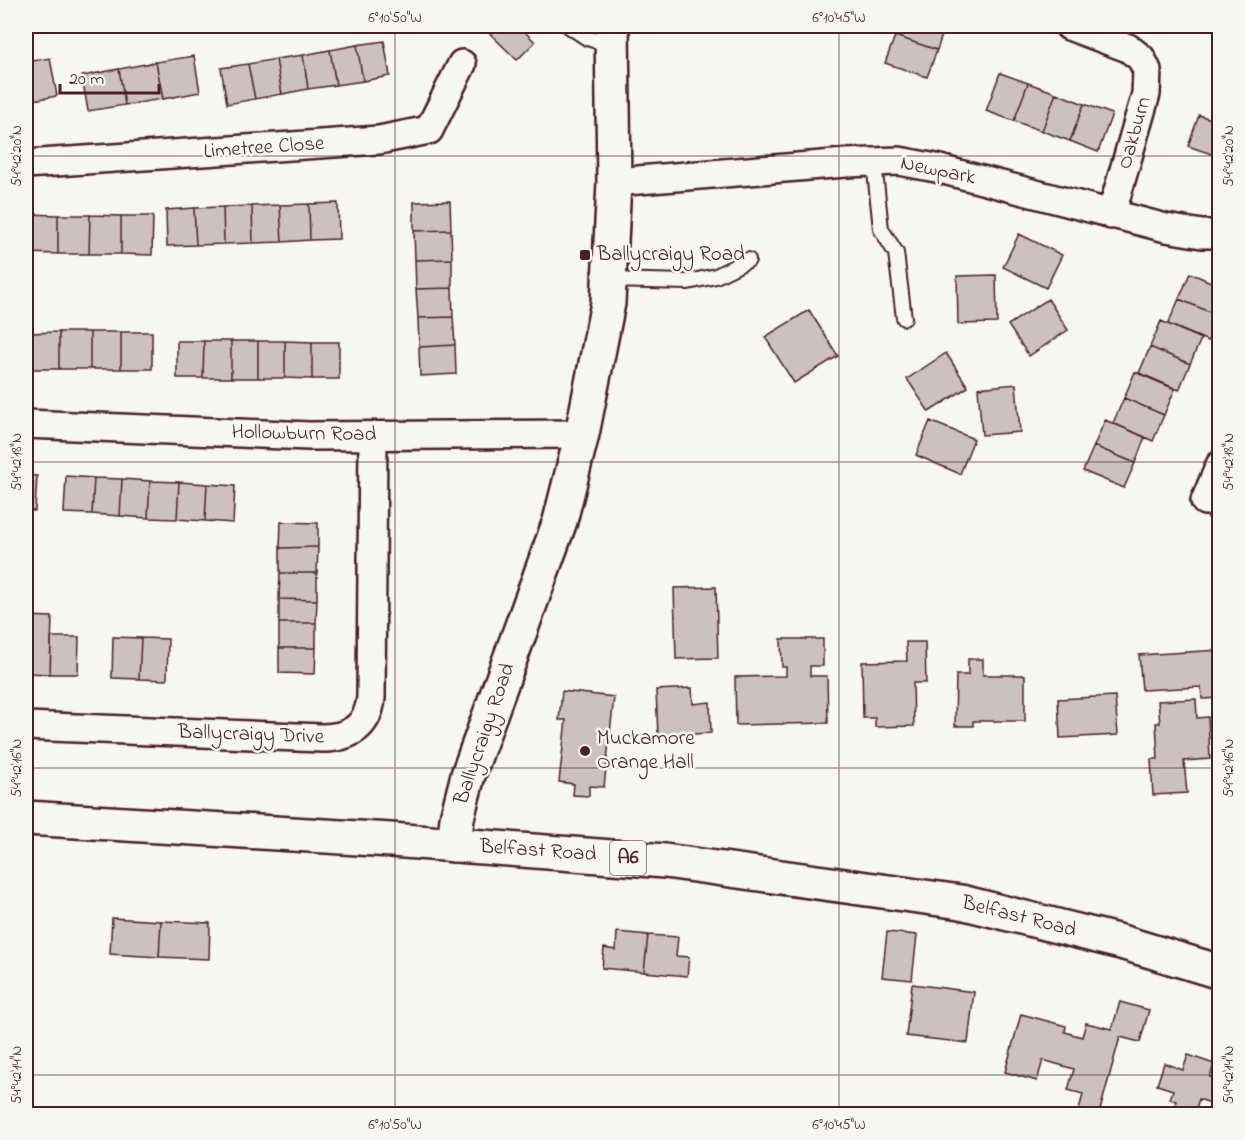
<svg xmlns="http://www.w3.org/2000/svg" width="1245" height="1140" viewBox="0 0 1245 1140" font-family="'Indie Flower',sans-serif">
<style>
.building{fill:#ccc1c0;stroke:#4a1f2b;stroke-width:1.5}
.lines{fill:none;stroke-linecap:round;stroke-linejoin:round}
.service-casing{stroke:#4a1f2b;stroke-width:18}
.minor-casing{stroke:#4a1f2b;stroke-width:32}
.secondary-casing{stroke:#4a1f2b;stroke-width:38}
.primary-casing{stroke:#4a1f2b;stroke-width:38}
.service{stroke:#f6f6f2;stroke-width:14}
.minor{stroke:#f6f6f2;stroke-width:27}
.secondary{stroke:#f6f6f2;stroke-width:33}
.primary{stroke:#f6f6f2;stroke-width:33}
.ticks{fill:none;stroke:#4a1f2b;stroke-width:1.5;stroke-opacity:0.45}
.poi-dot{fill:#4a1f2b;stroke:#f6f6f2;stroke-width:2}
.labels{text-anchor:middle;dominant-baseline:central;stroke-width:5;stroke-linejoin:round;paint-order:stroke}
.shield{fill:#f6f6f2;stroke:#7e6067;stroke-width:1.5}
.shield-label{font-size:20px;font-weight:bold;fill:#4a1f2b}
.street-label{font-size:21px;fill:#4a1f2b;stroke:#f6f6f2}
.poi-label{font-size:21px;fill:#4a1f2b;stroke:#f6f6f2;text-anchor:start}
.neatline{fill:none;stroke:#4a1f2b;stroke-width:2}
.ticks-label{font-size:15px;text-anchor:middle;fill:#4a1f2b}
</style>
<rect width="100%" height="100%" fill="#f6f6f2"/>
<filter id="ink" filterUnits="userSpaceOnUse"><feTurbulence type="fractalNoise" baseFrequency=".0167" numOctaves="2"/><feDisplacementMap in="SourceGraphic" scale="12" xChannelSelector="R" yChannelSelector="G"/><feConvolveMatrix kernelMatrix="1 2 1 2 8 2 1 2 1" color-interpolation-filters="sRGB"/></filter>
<g filter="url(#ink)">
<path class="building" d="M482,26H519L535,42L517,60Z
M898,26H945L937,50L895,36Z
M895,36L937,50L927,77L885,63Z
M384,41L390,76L363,81L357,45Z
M357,45L363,81L336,85L330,50Z
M330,50L336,85L308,89L303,55Z
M303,55L308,89L282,94L276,59Z
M194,56L200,92L163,99L156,62Z
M50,58L57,96L27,101L26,62Z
M276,59L282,94L255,99L248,64Z
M156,62L163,99L125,105L119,69Z
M248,64L255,99L227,104L221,68Z
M119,69L125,105L88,111L82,76Z
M1000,73L1028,83L1014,121L986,111Z
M1028,83L1056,93L1042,131L1014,121Z
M1056,93L1084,104L1070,141L1042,131Z
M1084,104L1112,114L1098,152L1070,141Z
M1199,115L1220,122V157L1188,146Z
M450,201L451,230L414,231V202Z
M338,203L339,239L310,240L309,204Z
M309,204L310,240L282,242L280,205Z
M280,205L282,242L253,243L252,206Z
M252,206L253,243L224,244L223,207Z
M223,207L224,244L196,245L194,208Z
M194,208L196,245L167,246L166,210Z
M26,214H27V253H26Z
M27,214L58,215V254L27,253Z
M58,215H90L89,254H58Z
M90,215L121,216V254H89Z
M121,216H153L152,255L121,254Z
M451,230L452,259L415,260L414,231Z
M1019,234L1062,255L1046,288L1003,267Z
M452,259V288L416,289L415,260Z
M1190,273L1220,286L1219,316L1179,299Z
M996,275L997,323L958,324L957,276Z
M452,288L453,317L418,318L416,289Z
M1048,299L1068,330L1029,356L1008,325Z
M1179,299L1219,316L1208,341L1168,324Z
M809,310L838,356L794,383L765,337Z
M453,317L455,345L419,347L418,318Z
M1161,321L1201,339L1190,364L1150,347Z
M59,332H90V369H59Z
M59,332V369H28V333Z
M90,332H121V369H90Z
M121,332H152V369H121Z
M26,333H28V369H26Z
M177,341H204L203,378H177Z
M204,341H231V378H203Z
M231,341H258V378H231Z
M258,341H285V378H258Z
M285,341L312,342V379L285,378Z
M312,342H339V379H312Z
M455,345L456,374L420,376L419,347Z
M1150,347L1190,364L1179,390L1139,373Z
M946,353L968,387L929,412L907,379Z
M1135,372L1175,389L1164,415L1124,398Z
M1016,384L1020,432L982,435L978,388Z
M1124,398L1164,415L1153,441L1113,423Z
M1105,420L1145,437L1135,463L1094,446Z
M930,421L974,439L960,474L916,455Z
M1094,446L1135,463L1124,488L1083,471Z
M26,475L37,476L35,511L26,510Z
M66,476L94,478L92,514L64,513Z
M94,478L122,479L120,516L92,514Z
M122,479L150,481L148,518L120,516Z
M150,481L179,482L177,519L148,518Z
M179,482L207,484L205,521L177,519Z
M207,484L235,486L233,523L205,521Z
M281,522L318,523V547L280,548Z
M318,547L317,573H280V548Z
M280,573H317V600L279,599Z
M716,587L718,658L676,659L674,588Z
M279,599L317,600L316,623H279Z
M26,616L52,617L50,674L26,673Z
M279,623H316V648H279Z
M51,637H79L78,674H50Z
M113,637L141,638L139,679L112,678Z
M141,638L168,639L167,680L139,679Z
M781,639H823V666H810V676H827L828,723L736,725L735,677L786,676V667H782Z
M906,642H925L926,683H913L914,726L875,727V718H863L862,662L907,661Z
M279,648H316L315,674L279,673Z
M1220,650V698L1202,699L1201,687L1142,690L1139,655Z
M968,659H983V675H1025V721H973V726H955L956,675H968Z
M692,688L693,704L710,702L711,733L658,736L656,690Z
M562,691L614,697L604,787L589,786V796L573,795L574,784L559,782L566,720H559Z
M1115,696L1118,735L1060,738L1058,699Z
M1196,699L1197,718L1208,717L1210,759L1184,761L1187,793L1153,795L1151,759H1158L1156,723H1160L1158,701Z
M112,918L161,921L159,957L110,954Z
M161,921L210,923L209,959L159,957Z
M617,932L648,935L644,972L602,968L604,948L616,950Z
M887,932L917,935L912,980L882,977Z
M648,935L678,937L676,956L689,957L687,976L644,972Z
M912,984L974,992L968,1043L906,1036Z
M1120,1002L1149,1010L1140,1042L1120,1037L1099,1114H1078L1083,1094L1068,1090L1074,1069L1043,1060L1037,1081L1005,1072L1021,1014L1066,1026L1065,1032L1082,1037L1086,1023L1112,1029Z
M1188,1055L1214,1064L1210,1077L1220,1080V1095L1216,1105L1199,1099L1194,1114H1172L1176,1101L1170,1099L1173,1090L1157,1085L1164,1063L1183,1070Z"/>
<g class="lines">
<defs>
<path id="service" d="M569,26L587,38L611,45
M874,162L881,229L896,253L904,318
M609,280L688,282L716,276L748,260
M1205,501L1220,519"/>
<path id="minor" d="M1069,26L1128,48L1141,58L1147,70L1146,94L1111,215
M26,164L379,140L429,130L462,64
M614,182L846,163L899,161L936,168L1166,228L1202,234H1220
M26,424L309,436L582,434
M1205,501L1220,465
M26,726L322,738C349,738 368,727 371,698L373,436"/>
<path id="secondary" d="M454,845L457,818L468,775L560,521L582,434L608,303L614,182L612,26"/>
<path id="primary" d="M26,818L391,840L665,861L961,902L1121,942L1220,972"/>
</defs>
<use href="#service" class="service-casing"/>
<use href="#minor" class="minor-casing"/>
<use href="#secondary" class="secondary-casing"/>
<use href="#primary" class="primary-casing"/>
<use href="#service" class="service"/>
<use href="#minor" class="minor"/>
<use href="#secondary" class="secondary"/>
<use href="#primary" class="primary"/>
</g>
</g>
<path class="ticks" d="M395,26V1114M839,26V1114M26,156H1220M26,462H1220M26,768H1220M26,1075H1220"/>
<g class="poi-dot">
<rect x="579" y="249" width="12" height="12" rx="3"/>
<circle cx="585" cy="751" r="6"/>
</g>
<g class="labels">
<rect class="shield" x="610" y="841" width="36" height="34" rx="4.5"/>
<g class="shield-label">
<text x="628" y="858">A6</text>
</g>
<g class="street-label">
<text transform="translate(1135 133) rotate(-74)">Oakburn</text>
<text transform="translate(264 148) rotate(-4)">Limetree Close</text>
<text transform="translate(938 171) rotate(12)">Newpark</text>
<text transform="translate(304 434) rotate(1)">Hollowburn Road</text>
<text transform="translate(485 734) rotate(-71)">Ballycraigy Road</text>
<text transform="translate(251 735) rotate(2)">Ballycraigy Drive</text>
<text transform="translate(538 851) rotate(4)">Belfast Road</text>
<text transform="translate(1019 917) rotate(14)">Belfast Road</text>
</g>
<g class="poi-label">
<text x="597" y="255">Ballycraigy Road</text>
<text x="597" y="739">Muckamore<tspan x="597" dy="24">Orange Hall</tspan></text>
</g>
</g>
<rect width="1245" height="1140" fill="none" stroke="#f6f6f2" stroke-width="66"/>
<path d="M60 84v9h99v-9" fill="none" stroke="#4a1f2b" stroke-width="3"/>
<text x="69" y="84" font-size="18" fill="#4a1f2b" stroke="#f6f6f2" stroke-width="4.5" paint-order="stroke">20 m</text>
<rect x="33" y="33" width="1179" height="1074" class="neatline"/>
<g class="ticks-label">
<text x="395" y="22">6°10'50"W</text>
<text x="839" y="22">6°10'45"W</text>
<text transform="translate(16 156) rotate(-90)" y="5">54°42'20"N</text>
<text transform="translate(1228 156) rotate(-90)" y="5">54°42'20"N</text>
<text transform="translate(16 462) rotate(-90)" y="5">54°42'18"N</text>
<text transform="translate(1228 462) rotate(-90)" y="5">54°42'18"N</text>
<text transform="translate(16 768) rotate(-90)" y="5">54°42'16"N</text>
<text transform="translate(1228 768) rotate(-90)" y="5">54°42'16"N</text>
<text transform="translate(16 1075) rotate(-90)" y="5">54°42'14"N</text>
<text transform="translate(1228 1075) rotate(-90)" y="5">54°42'14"N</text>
<text x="395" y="1129">6°10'50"W</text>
<text x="839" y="1129">6°10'45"W</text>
</g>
</svg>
